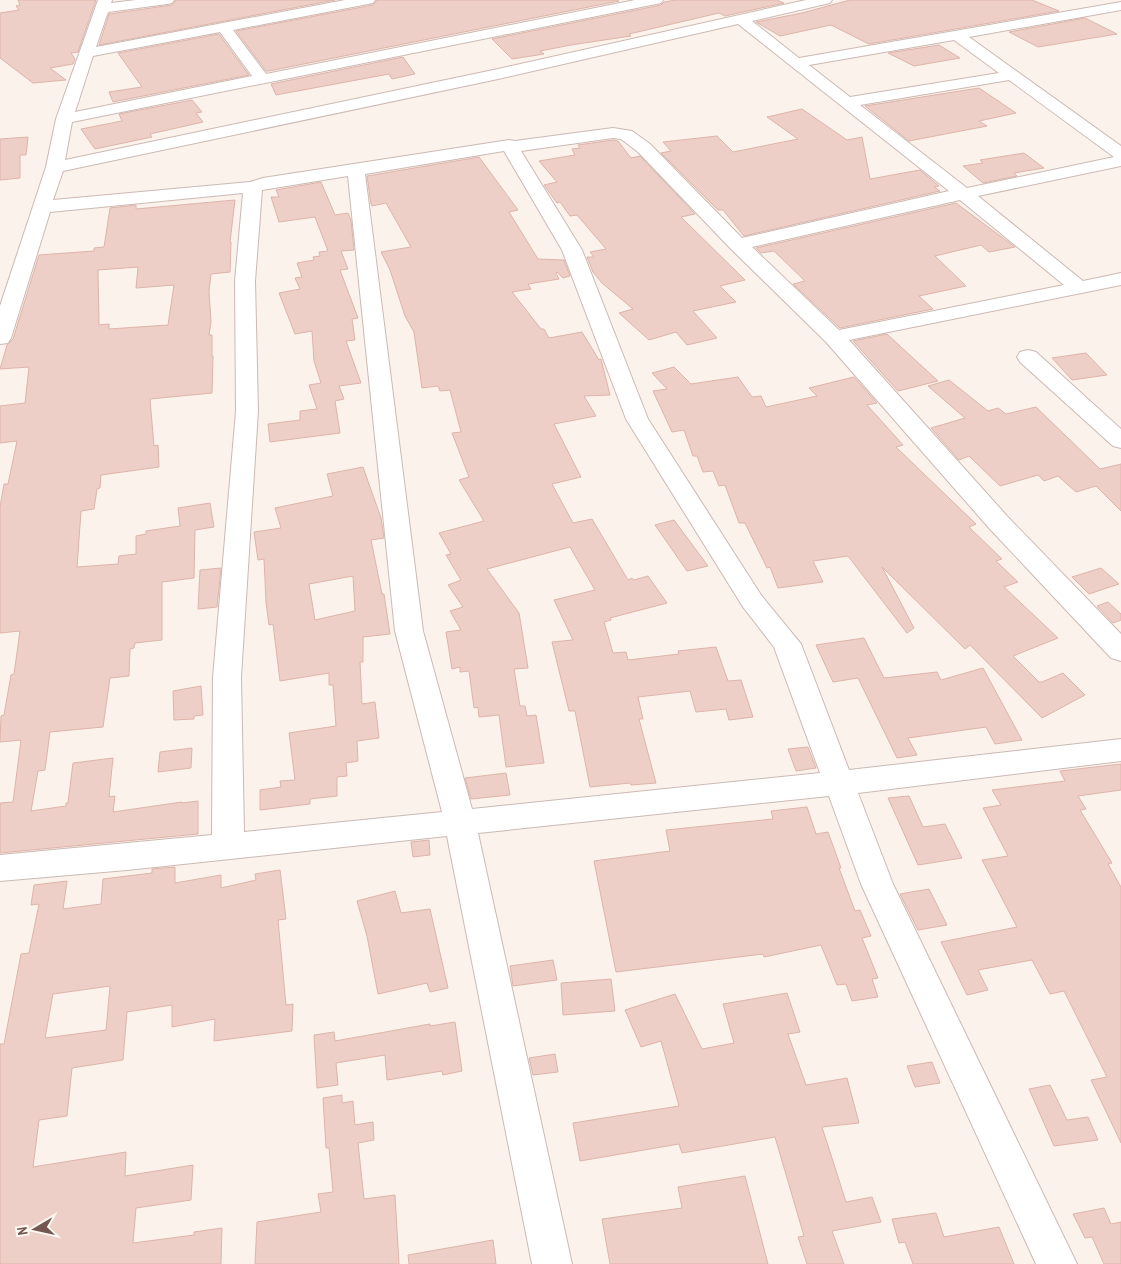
<svg xmlns="http://www.w3.org/2000/svg" width="1121" height="1264" viewBox="0 0 1121 1264" font-family="'Archivo Narrow',sans-serif">
<style>
.building{fill:#edcfc7;stroke:#deb4a9;fill-rule:evenodd}
.lines{fill:none;stroke-linecap:round;stroke-linejoin:round}
.minor-casing{stroke:#ccb9b3;stroke-width:2}
.minor{fill:#fff;fill-rule:evenodd}
</style>
<rect width="100%" height="100%" fill="#fbf2ec"/>
<path class="building" d="M18,0H96L78,52L71,53L75,59L73,64L50,68L66,80L33,83L0,58V13L19,10L16,6L20,5Z
M176,0H335L99,45L109,14L172,5Z
M377,0H617L619,1L269,71H266L236,31L373,5Z
M676,0H777L784,3L725,16L719,13L629,34L631,36L571,45L540,51L544,54L512,59L492,39L661,5L664,2Z
M850,0H1032L1059,11L869,44L831,25L780,36L756,22L802,13Z
M1085,18L1117,34L1038,47L1009,32Z
M219,34L249,75L113,102L109,92L142,87L118,53Z
M939,45L960,58L914,66L888,53Z
M403,57L415,74L392,79L389,74L276,95L271,84Z
M979,88L1016,113L979,121L987,126L909,141L865,106Z
M192,100L202,112L196,113L203,122L150,134L152,137L95,149L81,129L122,121L119,114Z
M802,109L847,140L862,137L870,179L920,170L939,186L934,187L940,191L744,236L723,210H718L661,153L671,151L663,142L717,136L733,152L798,139L767,117Z
M28,137L26,155H20V178L0,180V139Z
M613,140L618,141L631,158L640,156L695,214L681,217L745,280L720,286L736,302L693,311L717,338L687,345L676,332L649,340L619,313L633,309L602,283L593,272L587,257H594L590,252L606,249L577,215L570,216L560,202L557,203L544,185L557,182L539,161L575,155L572,149L580,148L578,145Z
M1024,153L1044,168L1014,173L1017,176L983,183L963,166L983,163L980,160Z
M479,157L518,210L509,212L538,259L564,260L570,276L563,278L557,272L556,273L559,279L528,284L531,289L512,292L541,329H544L549,338L582,332L599,360L601,359L610,395L584,396L596,416L554,424L581,477L552,484L573,523L592,519L628,580L632,578L634,580L648,576L667,603L610,618L611,620L604,622L613,653L626,652L628,660L679,654L678,651L716,647L728,681L741,680L753,717L729,720L726,709L696,712L690,691L638,697L643,719H639L656,783L631,785L630,783L590,787L575,711H569L552,642L573,640L554,600L595,590L570,547L487,569L519,613L528,668L514,669L520,706H525L527,716L536,715L544,763L506,767L499,715L479,717L478,707L474,708L469,671L460,672V667L452,669L446,632L461,630L450,611L463,607L448,585L461,580L446,555L451,554L439,533L484,521L459,480L469,477L452,433L461,432L450,390L440,391L438,386L422,388L414,332L405,316L390,270L381,252L411,247L386,203L372,206L371,204L367,176Z
M321,182L335,215L348,213L351,220L354,250L341,251L348,269L340,270L358,318L352,319L355,340L346,341L361,383L339,386L344,399L335,401L340,433L270,442L268,424L300,420V411L317,409L309,385L321,383L314,361L312,331L295,334L279,293L300,289L295,278L302,277L297,263L314,260L313,257L320,256L319,252L328,251L315,217L279,222L271,197H279L276,190Z
M235,200L230,242H231L230,272L211,274L209,291L211,322L209,335H212V356H213L212,393L150,399L154,446L158,445L159,467L101,475L100,488L97,489L94,509L81,511L77,567L118,564L119,556L136,554V536L146,534V531L180,526L178,508L210,503L214,527L195,530L194,578L162,582V640L135,643L134,648L130,649L129,676L110,678L103,727L50,732L45,770L38,771L31,811L66,806V803H68L73,763L113,758L109,797L115,796L113,812L182,802V803L198,801V834L0,853V803L13,802L21,740L0,742L1,716L4,715L11,675L14,674L20,631L0,633V507L4,484H8L17,441L0,443V406L25,403L29,367L0,369L7,345L13,339L39,255L94,251V248L104,247L110,208L136,205V209ZM138,267L136,288L174,285L168,325L109,329V324L99,325L98,270Z
M956,203L1015,247L989,252L981,245L935,256L966,286L919,296L933,309L840,328L793,284L805,281L774,251L761,253L756,248Z
M887,334L938,381L898,391L853,341Z
M1086,353L1107,375L1072,380L1052,358Z
M674,367L691,384L738,377L752,397L761,396L766,407L817,396L809,388L854,377L877,403L867,405L903,445L896,447L976,524L969,527L1002,559L996,561L1018,582L1004,587L1058,638L1013,656L1039,682H1042L1063,673L1085,695L1042,718L970,645L965,649L882,567L914,628L907,633L848,556L813,561L823,582L778,588L770,567L767,568L745,523H739L725,485L719,486L713,471L703,472L697,456H693L684,430L672,432L653,391L667,389L652,373Z
M949,380L988,411L998,408L1006,414L1036,407L1100,469L1121,464V511L1096,486L1076,492L1058,476L1044,481L1038,475L1000,486L969,456L959,460L931,428L965,418L928,386Z
M363,467L381,518L384,538L371,540L382,594H384L390,634L363,637V662H360L362,704L375,702L379,738L357,741L358,761L346,763L347,776L337,777V796L310,799V804L260,810V790L281,787L280,781L295,780L289,733L336,726L333,685H329V673L280,681L273,624L269,625L266,602L264,559L258,560L254,532L281,528L275,508L333,496L327,474ZM353,576L355,611L315,620L309,584Z
M674,520L708,566L687,571L655,525Z
M221,568L217,607L198,609L200,570Z
M1101,568L1119,584L1089,594L1072,577Z
M1108,602L1121,614V620L1113,623L1097,606Z
M864,638L884,678L937,672L941,680L983,668L1022,740L995,744L986,727L908,738L917,755L897,758L858,678L833,682L816,645Z
M201,686L203,715L194,716V719L174,720L173,691Z
M808,747L816,768L796,771L788,749Z
M192,748L191,768L158,772L160,752Z
M1121,764V790L1078,796L1086,809L1080,810L1112,863L1108,864L1121,887V1143L1091,1080L1107,1077L1064,991L1050,994L1032,960L978,970L988,990L967,995L941,942L1017,927L982,860L1008,856L983,808L1001,805L992,790L1065,781L1060,771Z
M506,773L510,795L471,799L465,778Z
M909,796L923,827L945,824L962,858L918,865L888,798Z
M807,807L816,834L828,832L841,868H839L855,911L860,910L871,936L862,938L878,978L872,979L878,997L852,1001L846,984L837,985L821,945L764,957L763,954L616,972L594,861L670,851L666,830L773,819L771,811Z
M429,840L430,855L413,857L411,842Z
M175,867V883L221,875V888L256,880L255,874L280,870L286,919L278,920L286,1005L293,1004L292,1031L214,1041L215,1019L172,1027V1005L127,1012L123,1060L72,1068L67,1116L39,1120L33,1167L126,1152L125,1176L193,1165L191,1200L136,1208L133,1243L194,1235V1232L222,1228L221,1264H0V1044H4L21,954L29,953L39,904L31,905L34,885L67,881L63,909L101,904L103,879L152,873V869ZM110,986L106,1030L45,1038L53,994Z
M929,889L947,925L918,930L900,894Z
M395,891L401,913L430,909L448,988L430,992L427,983L378,994L367,936L357,901Z
M553,960L557,980L513,986L510,966Z
M611,979L615,1011L563,1015L561,983Z
M787,993L800,1032L788,1034L806,1085L847,1078L859,1123L822,1127L846,1202L872,1197L881,1222L832,1231L844,1264H807L798,1237L804,1236L775,1137L682,1153L679,1144L580,1161L573,1123L679,1106L661,1041L641,1047L625,1010L675,994L702,1049L734,1043L723,1004Z
M455,1022L462,1071L443,1075L442,1071L387,1080L385,1055L336,1063L338,1085L317,1088L314,1035L334,1032L335,1041L430,1024V1026Z
M555,1054L558,1072L533,1075L529,1058Z
M932,1062L940,1083L915,1087L907,1066Z
M1050,1085L1067,1120L1088,1117L1098,1140L1054,1146L1029,1089Z
M342,1095V1103L353,1101L355,1125L373,1122L374,1140L358,1143L364,1199L395,1195L399,1264H255L257,1222L321,1212L318,1194L333,1192L329,1148H326L323,1098Z
M745,1176L768,1264H610L602,1219L682,1208L678,1187Z
M1104,1208L1111,1224L1121,1222V1264H1104L1092,1237L1085,1238L1073,1214Z
M936,1213L944,1237L999,1227L1014,1264H913L905,1242L899,1243L892,1219Z
M493,1240L496,1264H409L408,1255Z"/>
<g class="lines">
<defs>
<path id="minor" d="M98,0H112L111,3L136,0H174L172,3L167,4L108,12L96,47L345,0H375L373,3L368,4L233,30L266,74L635,0H663L661,3L656,4L72,122L65,160L498,69L806,0H832L830,3L752,21L799,58L1121,2V10L969,37L1121,146V166L978,196L1083,281L1121,273V285L849,340L1007,516L1121,634V661L1111,658L989,528L826,342L731,249L638,152L621,139L613,138L521,151L582,250L648,419L761,595L801,644L849,770L1121,739V761L858,793L893,884L1077,1264H1036L861,884L829,796L478,833L572,1264H532L447,836L127,870L0,881V855L212,835L213,677L236,411L235,281L243,193L50,212L11,338L8,343L0,344V306L46,167L56,119ZM738,24L949,191L742,238L650,144L632,131L613,128L515,141L509,140L263,178L250,182L53,200L63,171L498,79ZM220,32L252,76L75,112L93,56ZM954,40L999,73L850,97L809,65ZM1009,80L1114,157L967,188L860,105ZM504,151L562,250L626,419L743,607L774,647L820,773L472,809L423,631L365,174ZM348,176L395,631L442,812L244,832L241,677L258,411L255,281L262,190ZM960,200L1064,285L839,330L752,247Z
M1028,350L1036,352L1121,429V448L1113,446L1020,362L1017,357L1020,352Z"/>
</defs>
<use href="#minor" class="minor-casing"/>
<use href="#minor" class="minor"/>
</g>
<g transform="translate(35 1229) rotate(261)" stroke="#fdf7f2" stroke-width="4" paint-order="stroke">
<path d="M0-4L9 19L0 12L-9 19Z" fill="#745751"/>
<text y="-8" font-size="14" font-weight="bold" text-anchor="middle" fill="#745751">N</text>
</g>
</svg>
